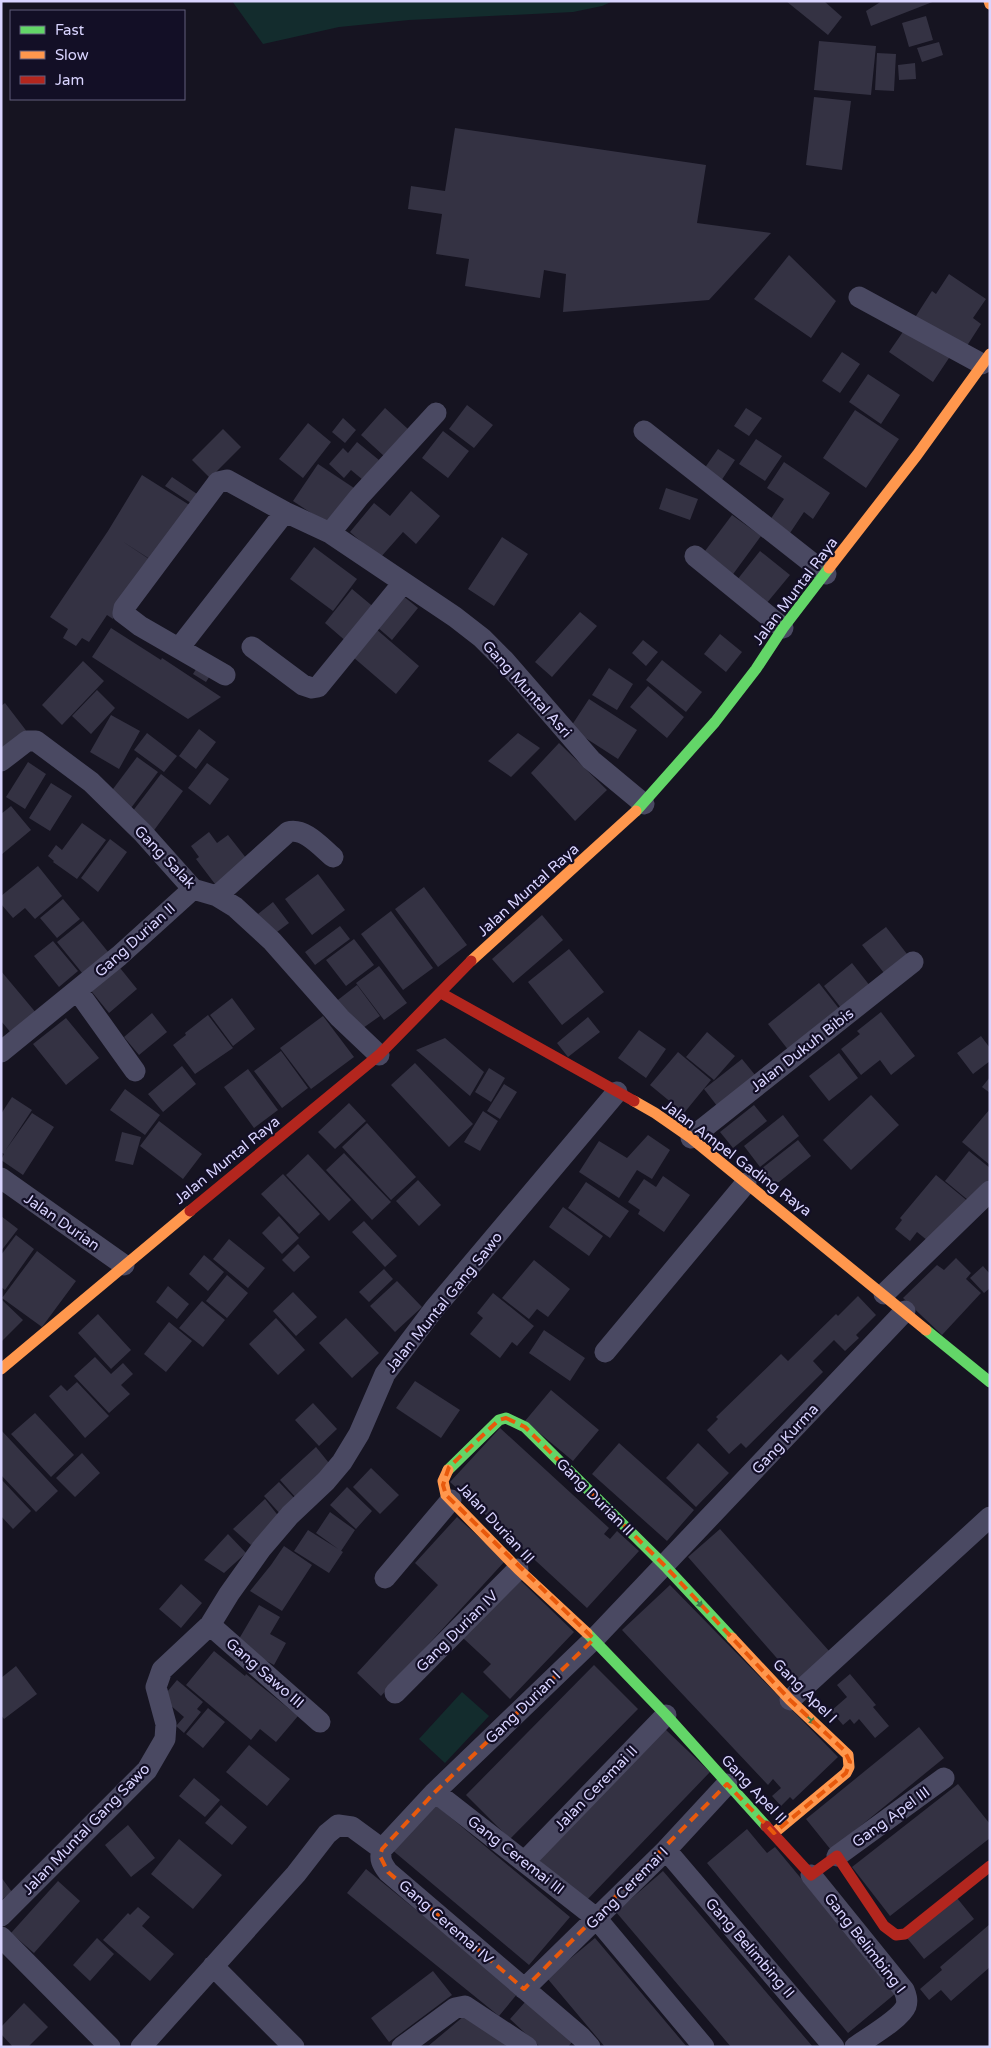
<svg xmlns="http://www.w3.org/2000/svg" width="991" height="2048" viewBox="0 0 991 2048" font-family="'Varela Round',sans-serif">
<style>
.green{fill:#132c2d}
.building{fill:#343243}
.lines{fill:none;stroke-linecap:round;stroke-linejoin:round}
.street{stroke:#4a4962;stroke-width:21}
.fast{stroke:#63d668;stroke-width:11}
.slow{stroke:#ff974d;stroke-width:11}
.jam{stroke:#b3261e;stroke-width:11}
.oneway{fill:#3f7c4a}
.marked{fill:none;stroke:#e8590c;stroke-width:4;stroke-dasharray:10 6;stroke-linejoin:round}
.labels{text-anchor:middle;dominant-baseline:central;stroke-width:4.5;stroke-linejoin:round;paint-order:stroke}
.street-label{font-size:15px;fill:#d9d4ff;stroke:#130f26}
</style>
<rect width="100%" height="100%" fill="#161421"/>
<path class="green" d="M232,1H613L602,6L573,12L409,20L339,27L263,44Z
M462,1692L489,1716L445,1763L419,1739Z"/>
<path class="building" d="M786,1H824L842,17L828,35Z
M882,1H935L871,26L866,11Z
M926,16L933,40L909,47L902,23Z
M819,41L876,46L871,95L814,90Z
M939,42L943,55L922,62L917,48Z
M877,53L896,54L894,91L875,90Z
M915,63L916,79L899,80L898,65Z
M814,97L851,101L842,170L806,165Z
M455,128L706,165L697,223L771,233L709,300L563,312L566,274L544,270L540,298L465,286L469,259L436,254L442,214L408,209L411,186L445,191Z
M789,255L836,301L811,338L754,299Z
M949,274L986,299L973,318L981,324L963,352L914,319L932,291L936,294Z
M907,326L951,355L933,382L889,352Z
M842,352L860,364L840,393L822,381Z
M868,374L900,395L881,424L849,402Z
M467,405L493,425L474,448L449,429Z
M385,408L408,429L384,456L361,435Z
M746,408L762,418L749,436L734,426Z
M855,410L899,439L866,488L823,458Z
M343,418L356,430L345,443L332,432Z
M308,423L331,442L303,478L279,459Z
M223,429L241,447L210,478L192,460Z
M443,431L469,451L448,478L422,458Z
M756,439L782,456L765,481L739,464Z
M357,442L379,460L363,480L351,470L344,478L329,464L343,448L348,453Z
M718,449L735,460L721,481L704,469Z
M784,462L830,493L813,519L804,512L790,533L770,520L784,499L767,488Z
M318,464L354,488L329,525L293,501Z
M142,475L191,506L156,563L122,541L152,561L113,619L107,615L89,642L82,638L76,646L63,638L68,629L50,617L108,531Z
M172,477L200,496L194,505L165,486Z
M666,488L698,499L690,520L659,509Z
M411,491L440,516L416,544L403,532L380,558L350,532L374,503L390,516Z
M732,515L761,536L731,577L702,555Z
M502,537L528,554L494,606L468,589Z
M314,547L357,579L333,611L290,579Z
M760,551L790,575L766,604L737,580Z
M352,589L376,609L348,643L325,623Z
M402,595L418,608L392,640L376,626Z
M580,612L597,626L552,677L535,662Z
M111,628L161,660L162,658L221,697L188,719L92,657Z
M376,629L419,666L396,694L353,657Z
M720,634L742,652L726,672L704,654Z
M643,640L658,652L646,666L632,653Z
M662,660L702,692L686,712L646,680Z
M83,661L104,681L62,725L42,705Z
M200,663L213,671L206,682L193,674Z
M609,668L633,684L617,710L592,695Z
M648,686L684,717L667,738L630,707Z
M97,690L115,708L91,734L72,716Z
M589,699L637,730L618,759L570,728Z
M5,703L28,733L1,755V706Z
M111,715L140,731L119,769L90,752Z
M199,729L216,742L196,769L179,756Z
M147,733L177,756L164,772L134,750Z
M518,733L540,748L511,777L488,761Z
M559,743L607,790L575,821L531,773Z
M137,757L158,772L131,808L110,793Z
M28,762L46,774L25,809L6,797Z
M207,763L229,779L210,805L188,788Z
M161,774L183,791L152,833L129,816Z
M51,783L72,796L50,831L29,818Z
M11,806L31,830L1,855V814Z
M82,823L106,840L77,879L53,862L54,861L48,856L56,845L62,850Z
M209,832L217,843L228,835L250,863L218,888L196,859L199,857L191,846Z
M110,839L127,852L98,892L81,878Z
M38,866L62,896L35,919L25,908L13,918L1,904V896Z
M318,874L345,910L312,935L285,899Z
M424,887L467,945L438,967L395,909Z
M63,899L80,919L57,938L40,918Z
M273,902L289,923L273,935L258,914Z
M391,911L433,968L403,990L361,934Z
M542,915L563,940L513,983L492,959Z
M83,921L113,958L87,979L57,942Z
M340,926L350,939L315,965L305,952Z
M886,927L907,954L884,973L862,945Z
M354,939L374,965L346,986L326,960Z
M53,941L78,971L59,987L34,956Z
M569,949L604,992L562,1025L528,982Z
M116,963L137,989L109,1013L88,987Z
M852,963L874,991L845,1013L824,986Z
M379,966L407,1003L384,1020L356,983Z
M1,971L37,1014L12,1034L1,1021Z
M819,983L844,1015L793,1056L768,1024Z
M357,985L380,1016L356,1033L334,1003Z
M232,998L255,1029L233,1046L210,1015Z
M881,1012L915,1056L891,1075L880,1060L861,1075L841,1049L860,1034L857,1031Z
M152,1013L167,1032L139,1055L124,1037Z
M208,1015L233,1048L195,1074L173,1045L186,1035L185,1033Z
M323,1016L354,1057L311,1089L280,1048Z
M588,1017L600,1032L568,1057L557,1043Z
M66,1018L99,1058L66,1085L33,1044Z
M639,1030L666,1049L646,1078L618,1058Z
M707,1032L735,1056L714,1080L686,1057Z
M981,1036L990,1048V1061L973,1074L957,1053Z
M445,1038L484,1072L470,1096L416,1050Z
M281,1051L308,1088L282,1108L254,1071Z
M678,1052L711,1080L684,1113L650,1085Z
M839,1053L858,1078L829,1101L809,1076Z
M742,1059L760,1081L721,1111L704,1089Z
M415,1063L473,1124L449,1147L391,1085Z
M182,1066L196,1084L163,1112L148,1094Z
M489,1068L505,1078L491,1102L475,1092Z
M248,1069L278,1110L254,1128L224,1087Z
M990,1077V1093L982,1087Z
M504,1084L517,1092L500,1119L487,1111Z
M125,1089L160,1115L145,1135L110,1110Z
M871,1095L899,1125L851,1170L823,1140Z
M12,1097L32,1110L5,1151L32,1113L54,1127L23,1175L1,1160L4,1154L1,1152V1114Z
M349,1103L366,1121L335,1149L318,1132Z
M754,1105L767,1121L733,1148L720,1132Z
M990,1109V1165L962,1142Z
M483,1111L498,1121L480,1151L464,1142Z
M783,1115L799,1136L760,1167L744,1146Z
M159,1121L202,1154L183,1179L140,1146Z
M367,1123L416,1177L391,1200L342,1147Z
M122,1132L141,1137L133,1165L115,1161Z
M648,1135L670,1150L652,1179L637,1170L619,1198L579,1172L599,1141L627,1158Z
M798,1140L811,1156L774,1186L761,1169Z
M969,1151L990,1168V1189L974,1205L945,1181Z
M344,1153L391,1202L372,1220L326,1170Z
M308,1154L351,1200L329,1221L286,1175Z
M283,1174L320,1214L299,1234L261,1194Z
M936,1175L970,1203L933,1245L917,1232L910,1241L895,1229L902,1220L900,1218Z
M663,1176L690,1195L664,1232L638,1214L640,1210L628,1202L644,1179L656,1187Z
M418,1180L441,1205L419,1226L396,1201Z
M586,1182L629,1211L610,1238L568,1208Z
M563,1207L603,1236L589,1256L549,1227Z
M1,1216L18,1229L1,1251Z
M279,1216L299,1238L282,1254L262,1233Z
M364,1221L397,1256L385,1267L352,1232Z
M16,1235L34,1249L5,1290L1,1287V1255Z
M229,1239L265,1268L248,1288L213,1259Z
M298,1244L310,1257L294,1272L282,1260Z
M37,1251L76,1281L42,1327L2,1298Z
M204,1255L224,1272L208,1291L189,1274Z
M956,1258L971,1273L966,1279L981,1293L942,1335L903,1298L937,1265L944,1270Z
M534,1260L570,1289L548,1317L537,1309L529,1319L502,1298Z
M983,1266L990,1274V1288L984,1293L970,1278Z
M384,1269L393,1279L369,1302L359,1292Z
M227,1275L248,1293L227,1318L206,1301Z
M397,1281L422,1307L395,1332L370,1306Z
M168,1286L189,1304L177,1319L156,1302Z
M293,1292L317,1317L296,1336L273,1311Z
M493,1293L534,1326L517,1346L512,1342L500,1358L470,1334L483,1318L477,1313Z
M858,1296L876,1315L856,1335L859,1338L845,1351L834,1340L813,1361L823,1372L746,1448L741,1443L729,1454L707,1430L718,1419L716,1417L781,1354L788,1361L836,1314L838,1316Z
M1,1299L23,1320L1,1342Z
M202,1301L225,1320L203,1347L179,1328Z
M98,1314L131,1350L111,1369L78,1333Z
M276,1318L305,1350L278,1375L249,1344Z
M346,1318L379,1353L352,1378L319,1343Z
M169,1322L192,1341L166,1372L144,1354Z
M544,1330L585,1358L570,1381L529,1353Z
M95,1357L111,1374L123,1363L133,1374L121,1385L130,1394L109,1413L74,1376Z
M415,1381L460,1410L441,1438L396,1408Z
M77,1382L109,1416L85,1438L49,1396L61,1385L67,1391Z
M551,1390L599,1430L573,1461L525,1421Z
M313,1403L337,1429L319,1446L295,1420Z
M35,1413L74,1455L51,1477L11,1434Z
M500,1428L609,1528L604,1534L610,1539L617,1531L639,1551L587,1608L450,1482Z
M1,1430L58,1491L36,1512L1,1475Z
M619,1443L694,1510L667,1541L592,1474Z
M698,1443L729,1473L696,1507L666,1478Z
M316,1447L333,1468L297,1499L280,1480Z
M82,1453L100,1473L75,1497L56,1478Z
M371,1468L399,1495L380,1514L353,1487Z
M1,1479L31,1511L13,1529L1,1516Z
M279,1482L297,1501L282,1516L264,1496Z
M347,1487L372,1511L356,1529L330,1505Z
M265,1499L280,1518L251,1545L233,1529Z
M330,1512L355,1530L341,1551L316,1533Z
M457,1517L505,1561L381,1696L357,1673L438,1585L415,1563Z
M720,1529L830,1652L797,1681L688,1557Z
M308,1530L343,1552L329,1573L294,1551Z
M228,1534L246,1553L224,1573L204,1560Z
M284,1546L312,1565L282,1611L250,1591L271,1565Z
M519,1579L574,1632L510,1699L483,1672L491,1664L463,1638Z
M181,1584L202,1603L181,1628L159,1609Z
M670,1585L838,1757L793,1800L790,1797L781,1806L772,1796L781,1788L773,1779L768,1785L622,1630Z
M259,1605L280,1617L270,1634L286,1643L274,1665L236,1644Z
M214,1651L245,1676L246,1674L298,1716L276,1742L260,1729L251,1740L186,1685Z
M594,1665L638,1709L510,1839L466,1795Z
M16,1666L37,1694L4,1719L1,1715V1678Z
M850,1674L876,1705L873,1707L889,1726L875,1738L859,1719L854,1724L850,1719L843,1725L831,1711L847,1697L837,1685Z
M177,1680L203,1702L197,1709L201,1712L184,1733L176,1726L184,1717L162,1698Z
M208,1708L225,1722L203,1748L186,1734Z
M919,1727L944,1758L831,1850L806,1819Z
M665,1729L710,1772L584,1903L539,1860Z
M249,1745L290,1779L267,1806L226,1772Z
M194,1778L220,1800L205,1817L179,1796Z
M958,1784L990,1824V1838L890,1916L852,1867Z
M431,1801L570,1917L529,1965L391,1849Z
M221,1805L247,1827L232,1845L205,1823Z
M128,1825L155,1858L131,1877L105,1845Z
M747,1829L767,1853L775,1847L896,1993L848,2033L707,1863Z
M179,1839L222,1875L193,1909L151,1874Z
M366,1869L518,1993L499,2016L347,1893Z
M663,1871L813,2047H731L616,1912Z
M1,1877L12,1892L1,1900Z
M58,1881L80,1901L34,1953L11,1933Z
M957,1898L974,1919L924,1959L907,1938Z
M138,1907L150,1917L142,1926L174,1954L150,1981L103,1940L128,1913L130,1915Z
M990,1924V1967L951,2001L941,1990L929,2000L920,1989L942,1970L940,1967Z
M97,1938L114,1954L90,1981L73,1965Z
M595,1938L687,2047H605L547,1978Z
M433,1971L452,1995L389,2042L371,2018Z
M526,2001L572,2042L568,2047H540L510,2019Z
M24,2003L48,2027L28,2047H13L1,2034V2027Z
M464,2016L494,2031L507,2047H427Z"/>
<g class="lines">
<path class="street" d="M859,297L982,364
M644,431L826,574
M330,533L359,497L436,413
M695,556L783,628
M252,647L303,685L312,688L318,687L403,583
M179,648L285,512
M225,675L140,626L123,613L124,608L218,482L227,480L285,512L330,533L455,617L482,638L504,660L591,760L644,804
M1,761L27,741H36L91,782L143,833L193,889L217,896L235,907L272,941L340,1018L379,1055
M217,896L288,832C304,827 321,847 333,857
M77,990L135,1071
M1,1052L119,956L193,889
M691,1138L913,962
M1,1178L124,1265
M884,1294L990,1191
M605,1352L746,1183
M385,1578L451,1500
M210,1625L320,1722
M395,1693L518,1569
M790,1700L990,1517
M435,1792L596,1918L704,2047
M666,1850L834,2047
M837,1856L944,1778
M525,1861L666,1715
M811,1875L904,1990C906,1995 908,2000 906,2006C901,2019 867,2038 855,2047
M1,1916L147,1770L165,1739L166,1724L156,1687L162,1670L210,1625L229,1594L261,1549L290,1515L326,1481L342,1462L359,1434L385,1374L434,1309L617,1092
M1,1937L110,2047
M213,1966L294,2047
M524,1989L666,1850L727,1784
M141,2047L296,1874L327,1834L338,1825L352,1827L382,1849
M402,2047L455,2008L465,2006L527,2047
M590,2047L581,2037L388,1872C382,1864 379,1859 382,1849L435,1792L594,1639L905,1311"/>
<path class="fast" d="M636,811L715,722L756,669L783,628L829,568
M926,1330L990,1382
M448,1470L499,1420L506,1418L525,1427L665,1566L732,1638
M587,1633L666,1715L766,1826"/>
<path class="slow" d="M989,1L990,4
M829,568L917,455L990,354
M471,961L636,811
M634,1101L655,1113L691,1138L926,1330
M1,1369L190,1211
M448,1470L443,1481L446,1495L518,1569L587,1633
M732,1638L790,1700L848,1755L849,1767L846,1773L774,1833"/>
<path class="jam" d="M441,993L634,1101
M190,1211L379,1055L471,961
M766,1826L811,1875L837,1856L884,1926L896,1935L905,1934L990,1866"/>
</g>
<defs><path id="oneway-solid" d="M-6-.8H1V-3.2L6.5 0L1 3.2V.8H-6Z" transform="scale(1.25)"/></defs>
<g class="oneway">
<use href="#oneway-solid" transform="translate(698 1602) rotate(47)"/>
<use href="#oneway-solid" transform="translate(810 1719) rotate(43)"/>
</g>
<path class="marked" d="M506,1418L525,1427L665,1566L790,1700L844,1750L850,1762L846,1773L774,1833L727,1784L524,1989L388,1872L380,1856L382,1849L435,1792L594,1639L446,1495L443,1485L449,1467L499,1420Z"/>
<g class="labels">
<g class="street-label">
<text transform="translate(795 591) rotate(-53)">Jalan Muntal Raya</text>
<text transform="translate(527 689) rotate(48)">Gang Muntal Asri</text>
<text transform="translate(165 857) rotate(46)">Gang Salak</text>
<text transform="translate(528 890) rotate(-42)">Jalan Muntal Raya</text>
<text transform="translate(135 940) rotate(-42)">Gang Durian II</text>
<text transform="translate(802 1050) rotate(-38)">Jalan Dukuh Bibis</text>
<text transform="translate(737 1158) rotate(37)">Jalan Ampel Gading Raya</text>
<text transform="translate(227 1160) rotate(-39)">Jalan Muntal Raya</text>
<text transform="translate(62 1222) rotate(35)">Jalan Durian</text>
<text transform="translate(444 1302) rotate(-51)">Jalan Muntal Gang Sawo</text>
<text transform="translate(785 1439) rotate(-47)">Gang Kurma</text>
<text transform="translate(595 1497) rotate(45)">Gang Durian II</text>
<text transform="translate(496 1523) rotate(47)">Jalan Durian III</text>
<text transform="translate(457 1631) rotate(-45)">Gang Durian IV</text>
<text transform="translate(265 1673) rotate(41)">Gang Sawo III</text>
<text transform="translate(805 1691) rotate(45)">Gang Apel I</text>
<text transform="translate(523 1707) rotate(-44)">Gang Durian I</text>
<text transform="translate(596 1788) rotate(-46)">Jalan Ceremai II</text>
<text transform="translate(754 1789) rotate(47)">Gang Apel II</text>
<text transform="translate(891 1817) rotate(-36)">Gang Apel III</text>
<text transform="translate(86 1829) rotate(-46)">Jalan Muntal Gang Sawo</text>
<text transform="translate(516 1855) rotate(38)">Gang Ceremai III</text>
<text transform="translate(627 1888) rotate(-45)">Gang Ceremai I</text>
<text transform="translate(446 1922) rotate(41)">Gang Ceremai IV</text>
<text transform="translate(865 1943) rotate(52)">Gang Belimbing I</text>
<text transform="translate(750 1948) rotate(49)">Gang Belimbing II</text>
</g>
</g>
<rect width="991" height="2048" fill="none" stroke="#d9d4ff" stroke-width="5"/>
<rect x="10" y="10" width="175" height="90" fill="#130f26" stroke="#625e7d"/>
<rect x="20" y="26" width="25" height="8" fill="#63d668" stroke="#625e7d"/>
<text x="55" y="35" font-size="15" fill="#d9d4ff">Fast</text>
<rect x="20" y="51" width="25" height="8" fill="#ff974d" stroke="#625e7d"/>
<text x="55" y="60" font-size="15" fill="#d9d4ff">Slow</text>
<rect x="20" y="76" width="25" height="8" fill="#b3261e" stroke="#625e7d"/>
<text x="55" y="85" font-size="15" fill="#d9d4ff">Jam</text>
</svg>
